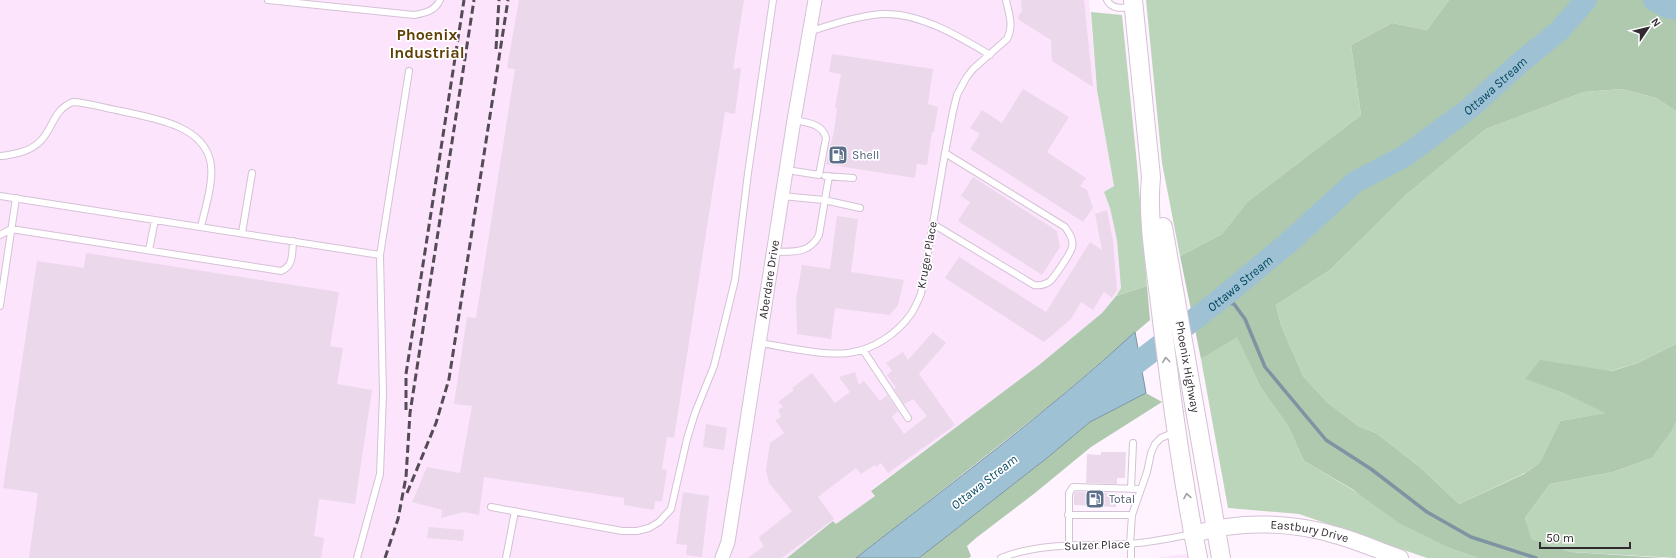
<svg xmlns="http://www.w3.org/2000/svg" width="1676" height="558" viewBox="0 0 1676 558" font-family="Karla,sans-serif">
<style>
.built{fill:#fde4fd}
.green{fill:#bbd5ba}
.forest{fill:#afc9ae}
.water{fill:#9ec1d4;stroke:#7d94a3}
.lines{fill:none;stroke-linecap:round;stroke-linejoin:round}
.stream{stroke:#7d94a3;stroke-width:3.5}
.river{stroke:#9ec1d4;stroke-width:22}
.building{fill:#ebd8eb}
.service-casing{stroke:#d4c2d4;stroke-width:8}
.minor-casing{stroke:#d4c2d4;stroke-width:15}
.tertiary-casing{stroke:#d4c2d4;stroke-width:18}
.secondary-casing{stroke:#d4c2d4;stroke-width:20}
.service{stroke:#fff;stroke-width:6}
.minor{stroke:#fff;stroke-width:13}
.tertiary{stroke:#fff;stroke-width:16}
.secondary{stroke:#fff;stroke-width:18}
.rail{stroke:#544c54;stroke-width:3;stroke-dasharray:8 4;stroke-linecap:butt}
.oneway{stroke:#a29fa2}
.labels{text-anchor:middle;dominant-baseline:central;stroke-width:3.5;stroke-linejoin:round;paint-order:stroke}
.service-label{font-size:12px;fill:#4e5e75;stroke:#fff;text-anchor:start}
.street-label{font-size:12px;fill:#312a31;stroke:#fff}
.water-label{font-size:13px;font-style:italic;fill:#004661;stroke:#fff}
.district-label{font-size:16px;font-weight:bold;fill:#603f06;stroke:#fff}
</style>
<rect width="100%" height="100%" fill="#fff3ff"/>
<path class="built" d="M0,0H1089L1097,90L1114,186L1104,192L1110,208L1117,240L1121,288L1102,313L1039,365L871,490L875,496L836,524L833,521L787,558H0Z
M1186,554L1189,558H1154Z"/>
<path class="green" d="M1146,0H1449L1427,30L1392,23L1351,45L1361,115L1247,202L1222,234L1180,256L1162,163Z
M1091,12L1122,15L1137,164L1147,286L1116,296L1121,288L1117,240L1110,208L1104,192L1114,186L1097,90Z
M1622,89L1656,98L1676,111V344L1638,363L1611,371L1540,361L1526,379L1563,393L1606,413L1560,421L1540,462L1525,473L1459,504L1421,468L1376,433L1358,426L1327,402L1303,376L1281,325L1276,305L1330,270L1407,194L1486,129L1584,92Z
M1237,336L1261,388L1288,426L1304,461L1452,549L1478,558H1427L1299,514L1228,508L1201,359Z
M1676,422V558L1571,552L1530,539L1525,518L1550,484L1613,472L1652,458L1672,431Z"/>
<path class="forest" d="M1449,0H1676V111L1656,98L1622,89L1584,92L1486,129L1407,194L1330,270L1276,305L1281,325L1303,376L1327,402L1358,426L1376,433L1421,468L1459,504L1524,474L1540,462L1560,421L1605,413L1563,393L1525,379L1540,360L1612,371L1638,363L1676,344V422L1672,431L1652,458L1613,472L1550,484L1525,518L1531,539L1571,552L1665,558H1478L1452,549L1399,523L1352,489L1304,461L1288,426L1261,388L1237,337L1201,359L1180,256L1222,234L1247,202L1361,115L1351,45L1392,23L1427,30Z
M1147,286L1150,320L1053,403L856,558H787L833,521L836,524L875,496L871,491L1039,365L1102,313L1116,296Z
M1146,393L1162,402L1091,447L1035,493L976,538L967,546L971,556L969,558H919L1047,458L1090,422Z"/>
<path class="water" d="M1135,332L1146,393L1090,422L1047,458L919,558H856C950,484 1047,413 1135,332Z"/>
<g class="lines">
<path class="stream" d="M1217,302L1234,304L1245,319L1265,367L1326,440L1371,469L1427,512L1471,537L1536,558"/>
<g class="river">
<path d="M1654,0L1667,7L1676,9"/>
<path id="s1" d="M1117,378L1217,302L1288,243L1355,182L1405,156L1470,108L1521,62L1559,31L1586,0"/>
</g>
</g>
<path class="building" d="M519,0H744L733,69L741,68L735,114L725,112L674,438L667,437L662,469L667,470L662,502L655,501L654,510L624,505V498L484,477L479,515L464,512L441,518L442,510L412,502L427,467L460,473L472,406L454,404L467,317L476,318L515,69L507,68Z
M1021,0H1084L1093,87L1052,61L1051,40L1019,20L1018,16L1022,11Z
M832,54L933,69L928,104L938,107L934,132H932L927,165L917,164L915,178L826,164L834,131L837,109L835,108L841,74L829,72Z
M1023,89L1069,117L1047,152L1086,178L1080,186L1087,190L1093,208L1083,222L970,149L980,134L970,128L982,110L1002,123Z
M973,177L1057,231L1060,247L1042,275L958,221L970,202L961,196Z
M1107,210L1113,241L1117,290L1112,298L1104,292L1093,310L1081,302L1071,319L1044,342L945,278L959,257L1046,312L1090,242L1102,250L1095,214Z
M837,216L858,219L851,272L904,280L898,305L890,315L835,308L831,339L797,334L796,300L802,265L830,269Z
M86,253L339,292L330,346L343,348L337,384L372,390L355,504L319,499L314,536L324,538L321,558H29L38,493L3,488L37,261L84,268Z
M933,332L946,343L919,374L955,425L888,473L881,463L876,467L875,465L861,474L856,468L818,497L834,519L782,558H748L764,546L759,539L760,536L792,511L769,483L766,470L770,443L784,433L775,420L781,417L778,410L783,407L778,402L794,390L792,388L812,373L835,403L850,392L839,377L855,372L859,385L864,381L880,401L887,395L898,411L892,417L904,434L927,416L913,399L904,404L894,389L896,388L887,375L892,371L886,363L903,352L908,360Z
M706,424L727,428L724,450L703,447Z
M1101,452H1126L1125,478H1117V484L1086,483L1087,454L1101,455Z
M683,492L709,496L702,557L686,555L687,545L676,544Z
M1075,492L1117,493L1116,507L1074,505V494Z
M429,527L464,530L463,541L427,538Z"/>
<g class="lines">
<defs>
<path id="service" d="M268,0L414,15C425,13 435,11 440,0
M1107,0C1112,10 1123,8 1132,7
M811,31C834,24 858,16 882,14C919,12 960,37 990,55
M0,156C6,156 12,154 18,153C56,144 46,112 73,102C89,103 105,108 121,111C151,118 201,124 210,160C215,179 205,208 201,227
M787,170L819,175L826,138C822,123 807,123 794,120
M825,176L853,178
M0,196L380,255
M782,196L824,200L860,208
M933,224L1034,285C1040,286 1044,285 1049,282C1054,278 1071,253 1072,247C1074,239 1069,233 1065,227L945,153
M242,233L252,173
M0,235L11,229L281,271C294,266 292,253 293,241
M149,250L155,220
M773,252C792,251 809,255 819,235L829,176
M0,306L16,198
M760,343C785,347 824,356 848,353C873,350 897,334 911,314C915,308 918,301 921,294L945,153L953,111L957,95L966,78L973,69L1007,39C1014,26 1009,14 1006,0
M863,350L908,418
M1131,489L1133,443
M491,507L622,531H637L649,528L659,522L671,509L687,439L695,413L714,366L735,280L748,173L773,0
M1068,515H1132
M1130,544L1132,515L1147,472L1151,453L1155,444L1161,438L1175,432
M1069,546V493L1073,487L1141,489
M357,558L380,474L383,394L380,255L409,71
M506,558L515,511
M1001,558C1041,542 1085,546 1128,544C1149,543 1171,538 1192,534
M1131,558V544"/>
<g id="minor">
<path id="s2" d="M722,558L728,542L794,120L815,0"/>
</g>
<g id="tertiary">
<path id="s3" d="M1194,534C1241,520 1292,522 1339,536C1360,542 1380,551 1400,558"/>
</g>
<g id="secondary">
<path d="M1133,0L1151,177C1147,217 1155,264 1160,304C1170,389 1181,474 1198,558"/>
<path id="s4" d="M1163,227L1221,558"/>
</g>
</defs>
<use href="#service" class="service-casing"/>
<use href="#minor" class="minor-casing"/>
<use href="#tertiary" class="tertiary-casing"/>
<use href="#secondary" class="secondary-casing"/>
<use href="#service" class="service"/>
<use href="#minor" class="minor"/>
<use href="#tertiary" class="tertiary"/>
<use href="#secondary" class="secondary"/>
<path class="rail" d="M496,49L499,0
M406,410V374L464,0
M407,493L436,423L449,379L508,0
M385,558L398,519L406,477L410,413L474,0"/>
</g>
<defs><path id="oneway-chevron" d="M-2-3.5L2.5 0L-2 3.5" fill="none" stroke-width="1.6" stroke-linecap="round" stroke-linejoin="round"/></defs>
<g class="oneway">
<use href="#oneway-chevron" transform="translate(1166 360) rotate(-97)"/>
<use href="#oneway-chevron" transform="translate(1187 496) rotate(-100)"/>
</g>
<defs>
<symbol id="fuel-square" viewBox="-11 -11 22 22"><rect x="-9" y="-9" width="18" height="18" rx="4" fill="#5c6f8a" stroke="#fff"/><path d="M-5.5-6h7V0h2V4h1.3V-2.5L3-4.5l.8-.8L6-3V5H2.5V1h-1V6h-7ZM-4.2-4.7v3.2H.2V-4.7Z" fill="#fff"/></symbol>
</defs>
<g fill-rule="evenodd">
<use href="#fuel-square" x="827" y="144" width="22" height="22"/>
<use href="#fuel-square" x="1084" y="488" width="22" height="22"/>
</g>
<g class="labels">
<g class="service-label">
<text x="852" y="155">Shell</text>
<text x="1109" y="499">Total</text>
</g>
<g class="street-label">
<text transform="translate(927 255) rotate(-80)">Kruger Place</text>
<text stroke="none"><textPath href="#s2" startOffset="283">Aberdare Drive</textPath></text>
<text stroke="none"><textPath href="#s4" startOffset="142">Phoenix Highway</textPath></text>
<text stroke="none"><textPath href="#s3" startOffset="117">Eastbury Drive</textPath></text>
<text transform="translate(1097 545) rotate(-2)">Sulzer Place</text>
</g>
<g class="water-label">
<text stroke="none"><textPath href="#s1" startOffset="479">Ottawa Stream</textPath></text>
<text stroke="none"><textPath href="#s1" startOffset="155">Ottawa Stream</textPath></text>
<text transform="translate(984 482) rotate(-38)">Ottawa Stream</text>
</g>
<g class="district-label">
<text x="427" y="34">Phoenix<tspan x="427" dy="18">Industrial</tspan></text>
</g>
</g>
<g transform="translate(1648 28) rotate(55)" stroke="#ffffff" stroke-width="3" paint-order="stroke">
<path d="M0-3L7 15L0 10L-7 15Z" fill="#312a31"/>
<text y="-6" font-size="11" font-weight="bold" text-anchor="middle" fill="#312a31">N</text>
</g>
<path d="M1540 542v6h90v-6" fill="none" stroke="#312a31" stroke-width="2"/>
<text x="1546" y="542" font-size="12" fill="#312a31" stroke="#ffffff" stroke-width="3" paint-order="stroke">50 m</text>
</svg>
